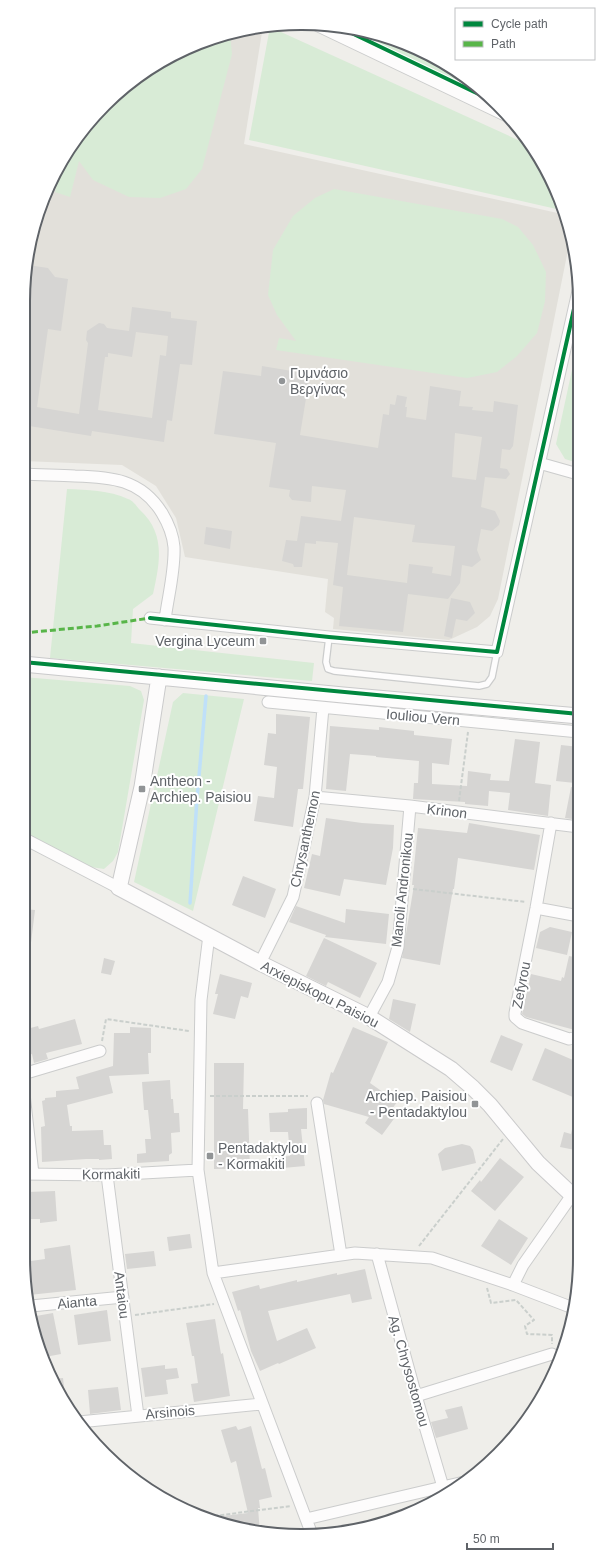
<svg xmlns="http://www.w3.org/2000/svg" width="603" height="1559" viewBox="0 0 603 1559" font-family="Helvetica,sans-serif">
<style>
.education{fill:#e2e0da}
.green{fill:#d8ebd6}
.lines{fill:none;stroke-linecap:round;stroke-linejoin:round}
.stream{stroke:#bfe0f9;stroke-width:3.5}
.building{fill:#d6d5d3;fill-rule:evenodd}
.lane-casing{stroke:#cbcccc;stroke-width:8}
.street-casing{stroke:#cbcccc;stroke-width:13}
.secondary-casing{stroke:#cacacb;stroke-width:17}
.path{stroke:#cacfcc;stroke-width:2;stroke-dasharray:4 2;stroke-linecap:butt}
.lane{stroke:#fdfcfc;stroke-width:5.5}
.street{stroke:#fdfcfc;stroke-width:11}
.secondary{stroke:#fdfcfc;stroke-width:15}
.quiet{stroke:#58b549;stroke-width:3;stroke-dasharray:6 3;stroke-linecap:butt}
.cycleway-casing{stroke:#fff;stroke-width:6}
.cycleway{stroke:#00873e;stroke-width:4}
.poi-dot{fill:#919496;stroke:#fff;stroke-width:1.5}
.labels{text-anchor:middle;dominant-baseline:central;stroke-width:4;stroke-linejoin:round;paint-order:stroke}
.poi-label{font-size:14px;fill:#5f6368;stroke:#fff;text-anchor:start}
.street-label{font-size:14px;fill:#5f6368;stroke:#fff}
.rim{fill:none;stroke:#5f6368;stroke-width:2}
</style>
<rect width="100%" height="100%" fill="#efeeea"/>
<path class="education" d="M263,26L244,144L562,214L570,240L498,599L490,616L477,627L449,640L333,629L334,618L325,612L328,579L185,557L176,518L156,486L122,465L23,461V302L33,229L52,178L81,132L118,92L162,60L212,38Z"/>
<path class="green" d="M270,27L529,145L551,179L561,210L249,140Z
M345,28L374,33L456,70L483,93Z
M230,33L232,54L202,169L186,189L160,198L129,197L93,180L79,161L70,197L55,192C58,181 60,167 65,157C95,99 168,48 230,33Z
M334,189L502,219L518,227L533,245L546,272L545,301L537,333L517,356L497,372L467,378L276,350L279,338L296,341L277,315L268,295L273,250L293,216L315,198Z
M578,342V463L565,459L556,444Z
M67,489C87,490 109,490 128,499C132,500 136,505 139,509C166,533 160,562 153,594L133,609L131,643L314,663L312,681L50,658Z
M23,677L130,686L141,691L144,700L118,852L113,861L104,869L91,867L23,832Z
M183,693L244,699L193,911L134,882L173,702Z"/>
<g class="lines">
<path class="stream" d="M190,903L197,799L206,696"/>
</g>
<path class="building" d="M28,265L48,268L55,277L68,279L61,331L48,329L37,407L79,414L88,343L86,340L87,331L99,323L104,324L107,328L129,331L132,307L171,312V318L197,321L192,365L180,364L172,421L167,420L164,442L92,431L91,436L23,425V302ZM136,332L168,336L166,356L160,355L152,418L98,410L105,357H108V353L132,357Z
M262,366L310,374L300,435L378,448L383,414L389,415L390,404L395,405L397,395L407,397L405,407H407L406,417L426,420L430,386L461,391L459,406L473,407L472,410L493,412L494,401L518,405L513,446L510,450L502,449L500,468L507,469L510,474L506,479L485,477L481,507L495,511L500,521L499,525L492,531L481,529L477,550L481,560L472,567L462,565L460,583L448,599L408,594L403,632L339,626L343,587L333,585L338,543L316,541V544L305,543L302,567H294L293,564L282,561L286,540L297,541L301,516L341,521L346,490L312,486L311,502L292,500L289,496L290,490L269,487L276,443L214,434L223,371L261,376ZM455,433L482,437L476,480L452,477ZM354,517L415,525L412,542L455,546L451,576L432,573L433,567L409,564L407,583L347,575Z
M206,527L232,531L230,549L204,544Z
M451,598L470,602L475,613L467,621L456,619L452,638L444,636Z
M276,714L310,717L303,789H298L293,827L254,821L258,796L274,798L277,767L264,765L268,733L276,734Z
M330,726L379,730V727L414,731V735L452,739L449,765L432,763V784L467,786L468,771L491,774L490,780L509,781L515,739L540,742L535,783L551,785L548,816L508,810L510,793L489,791L488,806L465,804V802L413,799L414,783H418L419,761L376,757V756L350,754L346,791L326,789Z
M561,745L579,747L575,783L556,781Z
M571,787L579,789V820L565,818Z
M326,818L362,823L394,825L393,848L386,885L344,879L340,896L304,888L312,854L320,856Z
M469,823L540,835L534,870L458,858L454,889H453L440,965L402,958L414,885H412L418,828L467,833Z
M243,876L276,889L265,918L232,905Z
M296,906L345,923L346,909L389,914L386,944L325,937L326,935L289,922Z
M23,909L35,910L29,959L23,958Z
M550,927L572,932L567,955L536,948L540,932Z
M324,938L377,963L360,998L328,982L326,986L306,976Z
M569,956L579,958V1014L575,1030L526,1017L522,1014L531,974L561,981L562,977L564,978Z
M104,958L115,961L111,975L101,973Z
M220,974L252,983L248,998L241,996L235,1019L213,1014L218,994H215Z
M393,999L416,1004L410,1032L389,1019Z
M75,1019L82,1044L46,1053L48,1059L34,1063L32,1054L23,1056V1030L38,1026L39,1029Z
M130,1027L151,1028V1053H148L149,1074L109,1076L113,1093L67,1105L70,1126H72V1131L103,1130L104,1145H111L112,1159L99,1160V1159H86L42,1162L41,1127L45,1126L42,1101L45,1100V1098L56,1097V1091L79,1089L76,1077L113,1066L114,1033H130Z
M353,1027L388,1042L370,1083L397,1102L390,1112L396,1116L382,1135L365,1123L369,1117L324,1104L323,1100L331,1072L333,1073Z
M501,1035L523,1044L512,1071L490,1062Z
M545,1048L580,1063V1100L532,1080Z
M214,1063H244L243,1109H248L250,1169H214Z
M170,1080L171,1099H173L174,1113H179L180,1132L171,1133L172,1153L169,1155V1161L137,1163V1154L146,1153L145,1139H151L148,1110H144L142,1082Z
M307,1108V1129H301L305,1166L283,1168L281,1157L290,1156L288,1132H270L269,1113L288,1112V1109Z
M576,1111H580V1147L576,1146L575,1150L560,1147L564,1132L571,1134Z
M462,1144L470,1146L473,1150L476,1163L442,1171L438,1154L445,1148Z
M500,1158L524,1177L495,1211L471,1191L480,1180L481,1182Z
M55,1191L57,1221L40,1223V1219H23V1208H28L27,1192Z
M499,1219L528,1238L511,1265L481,1246Z
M190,1234L192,1248L169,1251L167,1237Z
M70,1245L76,1290L29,1295L24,1262L45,1259L44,1249Z
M154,1251L156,1266L127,1269L125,1254Z
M365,1269L372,1299L352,1303L350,1294L268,1311L277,1341L307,1328L316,1348L279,1364L278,1363L260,1371L251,1351L240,1310L238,1311L232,1292L259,1285L260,1289L297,1280V1282L337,1273V1275Z
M107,1310L111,1341L78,1345L74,1315Z
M53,1313L61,1354L45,1357L36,1316Z
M215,1319L221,1354L223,1353L230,1396L194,1402L191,1384L198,1383L194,1356H192L186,1323Z
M165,1365V1369L177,1368L179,1378L166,1380L168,1394L145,1397L141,1368Z
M63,1378L66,1405L60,1397L52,1379Z
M118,1387L121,1410L90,1414L88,1390Z
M462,1406L468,1429L436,1438L431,1422L448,1418L445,1410Z
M236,1426L238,1430L251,1426L262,1469L265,1468L272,1497L259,1500L260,1508H258L260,1533L224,1524L223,1516L248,1513L236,1461L231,1463L221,1430Z"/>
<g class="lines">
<defs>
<path id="lane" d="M329,637L326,662L328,669L334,671L479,686L487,684L492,677L497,652"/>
<path id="street" d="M314,24L511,118
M539,463L578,474
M23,474C40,475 57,475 75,476C111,477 141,479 162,513C168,523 173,535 174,547C175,571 168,596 165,620
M150,618L329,637L497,652L578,291
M268,702L579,732
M315,797L410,806L579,827
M551,823L536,908L515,1013V1017L522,1023L569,1039L579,1037
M23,838L119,888
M536,908L579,916
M209,935L201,1000L198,1170L213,1273L311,1532
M260,963L293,897L315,797L323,708
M369,1017L388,982L398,947L410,806
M23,1074L100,1051
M23,1085L33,1174
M317,1103L341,1255
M23,1174L107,1175L198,1170
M107,1175L138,1416
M572,1195L523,1265L513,1285L573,1308
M377,1254L416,1396L443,1487
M213,1273L355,1253L432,1258L513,1285
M31,1306L123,1297
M416,1396L552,1354
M79,1422L262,1404
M306,1519L464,1482"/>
<path id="secondary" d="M23,664L343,695L579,716
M159,677L142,787L119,888L260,963L369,1017L451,1069L473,1088L490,1105L538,1163L572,1195L580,1200"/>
</defs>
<use href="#lane" class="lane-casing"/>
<use href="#street" class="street-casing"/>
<use href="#secondary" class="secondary-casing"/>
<path class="path" d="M459,801L468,732
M413,889L526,902
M102,1041L106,1019L189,1031
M210,1096H308
M419,1246L503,1139
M487,1288L491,1303L516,1300L534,1320L525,1326L527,1334L552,1335V1344
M135,1315L214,1304
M210,1520L214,1516L291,1506"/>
<use href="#lane" class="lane"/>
<use href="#street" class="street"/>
<use href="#secondary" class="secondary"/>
<path class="quiet" d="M23,633L97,626L150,618"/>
<defs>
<path id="cycleway" d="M339,27L489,99
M150,618L329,637L497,652L578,291
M23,662L579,714"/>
</defs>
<use href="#cycleway" class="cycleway-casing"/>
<use href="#cycleway" class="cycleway"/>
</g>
<g class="poi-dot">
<circle cx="282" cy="381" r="4"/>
<rect x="259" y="637" width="8" height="8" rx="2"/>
<rect x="138" y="785" width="8" height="8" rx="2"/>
<rect x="471" y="1100" width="8" height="8" rx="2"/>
<rect x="206" y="1152" width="8" height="8" rx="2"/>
</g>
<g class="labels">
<g class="poi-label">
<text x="290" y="373">Γυμνάσιο<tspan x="290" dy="16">Βεργίνας</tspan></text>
<text x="255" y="641" text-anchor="end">Vergina Lyceum</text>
<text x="150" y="781">Antheon -<tspan x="150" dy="16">Archiep. Paisiou</tspan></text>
<text x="467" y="1096" text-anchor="end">Archiep. Paisiou<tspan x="467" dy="16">- Pentadaktylou</tspan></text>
<text x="218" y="1148">Pentadaktylou<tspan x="218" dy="16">- Kormakiti</tspan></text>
</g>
<g class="street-label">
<text transform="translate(423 717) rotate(5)">Iouliou Vern</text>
<text transform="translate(447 811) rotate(7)">Krinon</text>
<text transform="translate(305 839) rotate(-78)">Chrysanthemon</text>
<text transform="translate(402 890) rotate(-84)">Manoli Andronikou</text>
<text transform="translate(521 985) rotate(-79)">Zefyrou</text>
<text transform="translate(320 994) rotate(27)">Arxiepiskopu Paisiou</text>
<text transform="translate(111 1174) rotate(-1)">Kormakiti</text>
<text transform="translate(122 1295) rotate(83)">Antaiou</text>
<text transform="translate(77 1302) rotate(-5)">Aianta</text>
<text transform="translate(409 1371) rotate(74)">Ag. Chrysostomou</text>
<text transform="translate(170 1412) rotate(-5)">Arsinois</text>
</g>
</g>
<path d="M0 0H603V1559H0ZM301 30H302A271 271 0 0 1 573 301V1258A271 271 0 0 1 302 1529H301A271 271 0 0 1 30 1258V301A271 271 0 0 1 301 30Z" fill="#fff" fill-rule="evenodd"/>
<path class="rim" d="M301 30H302A271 271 0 0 1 573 301V1258A271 271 0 0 1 302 1529H301A271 271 0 0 1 30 1258V301A271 271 0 0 1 301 30Z"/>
<rect x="455" y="8" width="140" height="52" fill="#ffffff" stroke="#bfc1c3"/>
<rect x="463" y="21" width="20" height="6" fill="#00873e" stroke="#bfc1c3"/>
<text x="491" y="28" font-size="12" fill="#5f6368">Cycle path</text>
<rect x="463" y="41" width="20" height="6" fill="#58b549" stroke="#bfc1c3"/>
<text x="491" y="48" font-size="12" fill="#5f6368">Path</text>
<path d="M467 1543v6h86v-6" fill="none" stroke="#5f6368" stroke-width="2"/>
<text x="473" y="1543" font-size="12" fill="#5f6368" stroke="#ffffff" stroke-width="3" paint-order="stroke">50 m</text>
</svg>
